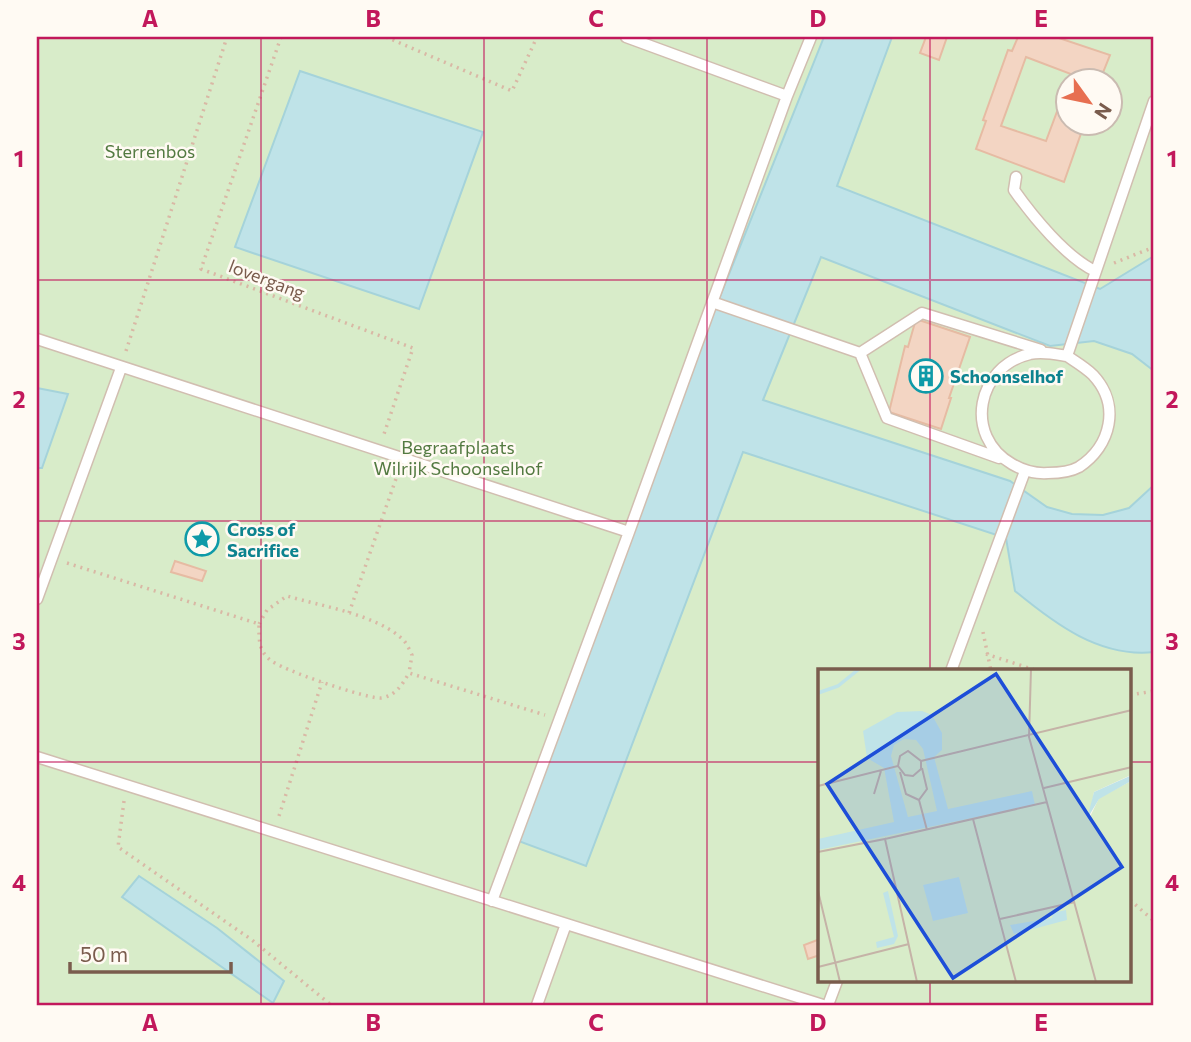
<svg xmlns="http://www.w3.org/2000/svg" width="1191" height="1042" viewBox="0 0 1191 1042" font-family="Commissioner,sans-serif">
<style>
.green{fill:#d8ecc9;fill-rule:evenodd}
.water{fill:#bfe3e8;stroke:#a5d3da;stroke-width:2}
.building{fill:#f3d5c3;stroke:#e6bba3;stroke-width:2;fill-rule:evenodd}
.lines{fill:none;stroke-linecap:round;stroke-linejoin:round}
.service-casing{stroke:#d1beb0;stroke-width:13}
.path{stroke:#d9b8a5;stroke-width:3.5;stroke-dasharray:2 5;stroke-linecap:butt}
.service{stroke:#fff;stroke-width:10}
.grid{fill:none;stroke:#c2185b;stroke-width:2;stroke-opacity:0.55}
.labels{text-anchor:middle;dominant-baseline:central;stroke-width:5;stroke-linejoin:round;paint-order:stroke}
.park-label{font-size:18px;fill:#537a41;stroke:#fffaf3}
.street-label{font-size:18px;fill:#7a5c4d;stroke:#fffaf3}
.culture-label{font-size:18px;font-weight:bold;fill:#0d838f;stroke:#fffaf3;text-anchor:start}
.inset-river{fill:none;stroke:#bfe3e8;stroke-width:3.5}
.inset-road{fill:none;stroke:#c5b3a7;stroke-width:2}
.view{fill:#1d4ed8;fill-opacity:0.15;stroke:#1d4ed8;stroke-width:3.5}
.inset-edge{fill:none;stroke:#7a5c4d;stroke-width:3.5}
.neatline{fill:none;stroke:#c2185b;stroke-width:2.5}
.grid-label{font-size:23px;text-anchor:middle;font-weight:bold;fill:#c2185b}
</style>
<rect width="100%" height="100%" fill="#fdf6ec"/>
<path class="green" d="M37,37H1154V1005H37ZM1068,80H1110V122H1068ZM820,671H1130V981H820Z"/>
<path class="water" d="M824,37H892L837,186L1100,289L1154,256V371L1132,354L1094,341L1050,346L821,257L763,400L1010,481L1047,507L1072,514L1103,515L1129,508L1154,485V652C1100,658 1055,624 1015,591L1006,538L743,452L586,866L513,839L709,324Z
M300,71L483,132L419,309L235,247Z
M37,388L68,394L42,468H37Z
M139,876L217,928L284,981L273,1003L122,897Z"/>
<path class="building" d="M926,37H947L939,60L920,53Z
M1018,37H1056L1110,55L1100,80H1068V122H1085L1064,182L976,149L986,121L983,120L1008,50L1012,51ZM1026,57L1071,74L1046,141L1001,126Z
M916,319L970,337L949,398H951L941,429L889,412L905,346L908,347Z
M175,561L206,571L202,581L171,572Z
M820,939V955L808,959L804,945Z"/>
<g class="lines">
<defs>
<path id="service" d="M626,37L787,96L811,37
M1016,177L1014,190C1033,217 1066,257 1095,271
M712,302L860,353L887,418L999,458
M37,339L629,532
M860,353L922,313L1041,350
M1067,356C1055,354 1042,351 1030,354C977,366 963,436 1012,464C1024,471 1034,474 1048,473C1058,473 1070,472 1079,467C1111,446 1121,405 1093,375C1086,368 1076,362 1067,356L1154,101
M37,599L121,368
M951,671L1025,471
M37,757L823,1005
M492,901L629,532L787,96
M537,1005L566,924
M828,1005L837,981"/>
</defs>
<use href="#service" class="service-casing"/>
<path class="path" d="M281,37L201,269L413,348L383,437
M386,37L512,91L537,37
M1114,263L1154,247
M126,351L227,37
M67,563L259,624C259,638 258,649 269,659C278,669 370,700 382,698C396,695 402,685 409,673L545,715
M349,613L398,473
M259,624L267,610L287,596C321,606 373,614 400,637C406,641 409,649 412,655L409,673
M983,632L991,671
M986,654L1038,671
M1130,695L1154,691
M124,801L118,847L252,940L331,1005
M279,816L322,682
M1130,900L1154,921"/>
<use href="#service" class="service"/>
</g>
<path class="grid" d="M261,37V1005M484,37V1005M707,37V1005M930,37V671M37,280H1154M37,521H1154M37,762H820M1130,762H1154M930,981V1005"/>
<defs>
<symbol id="building-ring" viewBox="-11 -11 22 22"><circle r="9.5" fill="#fffaf3" stroke="#0f9aa8" stroke-width="1.5"/><path d="M-4-6H4V6H1V3H-1V6H-4ZM-2.5-4.3h1.7v1.8h-1.7ZM.8-4.3h1.7v1.8H.8ZM-2.5-1h1.7V.8h-1.7ZM.8-1h1.7V.8H.8Z" fill="#0f9aa8"/></symbol>
<symbol id="sight-ring" viewBox="-11 -11 22 22"><circle r="9.5" fill="#fffaf3" stroke="#0f9aa8" stroke-width="1.5"/><path d="M0-6L1.8-2.2L6-1.7L2.9 1.2L3.7 5.4L0 3.3L-3.7 5.4L-2.9 1.2L-6-1.7L-1.8-2.2Z" fill="#0f9aa8"/></symbol>
</defs>
<g fill-rule="evenodd">
<use href="#building-ring" x="907" y="357" width="38" height="38"/>
<use href="#sight-ring" x="183" y="520" width="38" height="38"/>
</g>
<g class="labels">
<g class="park-label">
<text x="150" y="151">Sterrenbos</text>
<text x="458" y="447">Begraafplaats<tspan x="458" dy="21">Wilrijk Schoonselhof</tspan></text>
</g>
<g class="street-label">
<text transform="translate(267 279) rotate(21)">lovergang</text>
</g>
<g class="culture-label">
<text x="950" y="376">Schoonselhof</text>
<text x="227" y="529">Cross of<tspan x="227" dy="21">Sacrifice</tspan></text>
</g>
</g>
<g transform="translate(818 669)">
<rect width="313" height="313" fill="#fdf6ec"/>
<path d="M0,0H313V106L276,123L271,150L281,129L313,112V313H0Z" fill="#d8ecc9"/>
<path d="M104,42L114,46L124,64V81L116,88L130,140L214,122L217,136L0,181V170L76,153L66,99L49,89L45,62L79,43ZM86,70L98,71L105,80L119,142L90,148L73,87L76,76ZM314,106L313,112L281,130L269,150L276,123ZM141,208L150,244L115,252L105,216ZM70,222L80,267L76,275L59,279L58,273L76,268L65,224ZM248,241L249,251L196,265L192,256L234,249L235,244Z" fill="#bfe3e8" fill-rule="evenodd"/>
<path class="inset-river" d="M0,24L20,17L41,0"/>
<path class="inset-road" d="M213,0L211,68L278,313M103,92L314,41M104,99L109,120L101,131L109,161M82,103L88,125L101,131M0,117L80,97L82,87L90,82L103,92V100L95,107L87,106L80,97M226,119L314,98M56,125L63,102M155,150L198,313M67,170L229,133M0,183L67,170L99,313M0,222L22,313M182,250L257,233M0,298L91,275"/>
<path class="view" d="M178,5L304,198L135,309L9,115Z"/>
<rect width="313" height="313" class="inset-edge"/>
</g>
<rect width="1191" height="1042" fill="none" stroke="#fffaf3" stroke-width="77"/>
<g transform="translate(1089 102) rotate(123)"><circle r="33" fill="#fffaf3" stroke="#cabbb1" stroke-width="2"/>
<path d="M0-5L12 26L0 18L-12 26Z" fill="#e76f51"/>
<text y="-10" font-size="19" font-weight="bold" text-anchor="middle" fill="#7a5c4d">N</text>
</g>
<path d="M70 962v10h161v-10" fill="none" stroke="#7a5c4d" stroke-width="3.5"/>
<text x="80" y="962" font-size="21" fill="#7a5c4d" stroke="#fffaf3" stroke-width="5" paint-order="stroke">50 m</text>
<rect x="38" y="38" width="1114" height="966" class="neatline"/>
<g class="grid-label">
<text x="150" y="27">A</text>
<text x="373" y="27">B</text>
<text x="596" y="27">C</text>
<text x="818" y="27">D</text>
<text x="1041" y="27">E</text>
<text x="19" y="167">1</text>
<text x="1172" y="167">1</text>
<text x="19" y="408">2</text>
<text x="1172" y="408">2</text>
<text x="19" y="650">3</text>
<text x="1172" y="650">3</text>
<text x="19" y="891">4</text>
<text x="1172" y="891">4</text>
<text x="150" y="1031">A</text>
<text x="373" y="1031">B</text>
<text x="596" y="1031">C</text>
<text x="818" y="1031">D</text>
<text x="1041" y="1031">E</text>
</g>
</svg>
